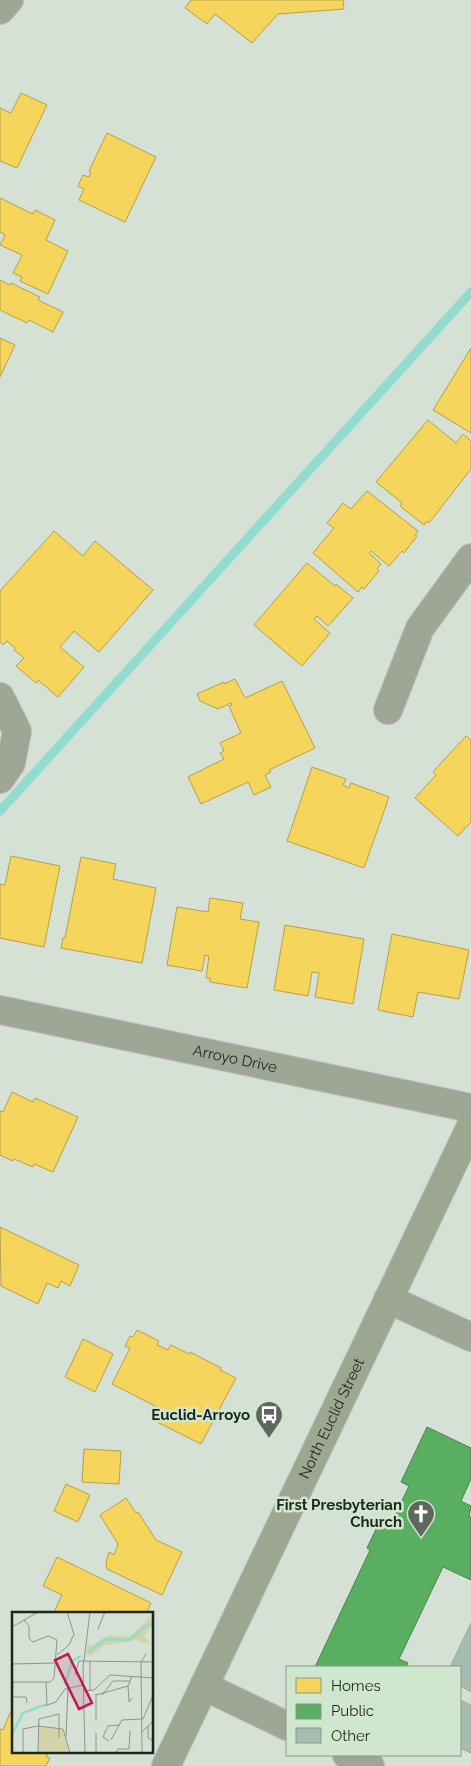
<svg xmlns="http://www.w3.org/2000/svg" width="471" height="1766" viewBox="0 0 471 1766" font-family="Raleway,sans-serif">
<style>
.homes{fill:#f6d55c;stroke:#b5a049}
.public{fill:#5aae61;stroke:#48854d}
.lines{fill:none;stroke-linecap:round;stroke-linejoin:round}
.stream{stroke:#92dccf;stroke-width:9}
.building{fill:#a7bcb0;stroke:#9ea9a1}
.minor-casing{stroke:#b5bfb5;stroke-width:30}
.major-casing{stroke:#b5bfb5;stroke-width:30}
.minor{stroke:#9fa695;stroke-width:28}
.major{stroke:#9da691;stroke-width:28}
.labels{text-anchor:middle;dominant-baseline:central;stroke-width:5;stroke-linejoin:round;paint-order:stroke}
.street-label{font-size:15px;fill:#1d261d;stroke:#d0e7cf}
.poi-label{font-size:15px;font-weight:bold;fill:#1d261d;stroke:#d0e7cf;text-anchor:end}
.inset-river{fill:none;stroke:#92dccf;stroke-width:2.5}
.inset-road{fill:none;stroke:#8b968b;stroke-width:1}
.view{fill:#c2185b;fill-opacity:0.15;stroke:#c2185b;stroke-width:2.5}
.inset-edge{fill:none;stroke:#1d261d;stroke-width:2.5}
</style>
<rect width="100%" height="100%" fill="#d5e1d5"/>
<path class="homes" d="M191,0H343L344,9L278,14L252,43L215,14L207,24L185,8Z
M21,93L47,105L17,168L0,161V108L11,113Z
M107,133L156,157L125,222L79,200L84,189L78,186L83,175L89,177L91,172L89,171Z
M0,198L33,214L35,210L55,220L46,240L68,251L48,294L20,281L22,277L13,273L22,255L0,245L5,235L0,232Z
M0,280L10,285L11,283L40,297L38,300L63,312L53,332L29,320L27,323L0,310Z
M0,338L15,345L0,377Z
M471,348V433L433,410Z
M428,420L456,443L463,434L471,441V469L429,523L427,521L424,525L400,506L402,503L376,482Z
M367,491L418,531L415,535L417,536L404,553L402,551L389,566L371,551L369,553L381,564L377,569L379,571L364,589L362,587L358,592L313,553L334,528L327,523L343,503L351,509Z
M54,531L83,556L95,541L153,590L99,652L74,631L60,647L84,667L58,697L38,680L36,683L16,666L24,658L14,650L15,648L7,641L3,645L0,642V591Z
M307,563L335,586L336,584L353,598L328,626L317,616L314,619L330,633L302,666L254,625Z
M235,679L245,698L282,681L315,748L269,770L271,772L265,775L271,787L254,795L248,782L201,804L188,777L224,759L220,753L224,751L220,743L241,733L229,706L232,705L231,703L218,709L200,701L197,694L224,682V684Z
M466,736L471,740V822L458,836L415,798L436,775L433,772Z
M312,767L346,779L343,785L349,788L351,783L389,797L364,868L287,841Z
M11,856L60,866L44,947L0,938V884L5,885Z
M81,857L116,864L113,879L156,888L142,963L61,948L63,938H65Z
M210,898L243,903L240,919L259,922L247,988L210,982V978H206L209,956L205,955L202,971L167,965L177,907L208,912Z
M285,925L364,939L353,1004L315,997L319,973L312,972L308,996L274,990Z
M392,934L469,950L459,999L418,992L413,1017L378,1010Z
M12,1092L33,1102L35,1098L78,1117L53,1172L34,1164L33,1167L14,1159L13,1161L0,1155V1111L3,1112Z
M0,1227L79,1265L70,1286L61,1281L58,1288L47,1283L38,1304L1,1286Z
M137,1330L159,1341L157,1345L168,1350L171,1345L189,1354L190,1352L221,1368L220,1370L236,1378L201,1444L151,1419L157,1407L112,1384L130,1348L125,1346L130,1336L133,1337Z
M83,1339L113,1354L95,1392L65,1377Z
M84,1449L121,1451L119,1484L82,1482Z
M66,1484L90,1495L78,1522L54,1511Z
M126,1498L136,1513L138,1512L156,1540L182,1552L162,1595L107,1569L106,1562L109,1552L114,1555L118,1544L100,1515Z
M57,1557L151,1603L146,1614H53L62,1595L43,1586Z
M11,1711L14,1713V1752H48L46,1757L50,1758L46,1766H0V1729L3,1730Z"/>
<path class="public" d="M427,1427L471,1448V1479L461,1501L471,1506L469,1517H471V1580L443,1567L399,1659L408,1663L406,1667H315L370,1550L367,1548L379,1523L389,1528L409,1486L401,1482Z"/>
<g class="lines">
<path class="stream" d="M0,811L471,292"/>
</g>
<path class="building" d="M471,1623V1692L460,1686V1667H450Z
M460,1700L471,1705V1753L460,1748Z"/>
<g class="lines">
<defs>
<g id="minor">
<path d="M0,10L9,0"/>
<path d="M0,697L17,731L11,763L0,779"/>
<path d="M388,710L420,628L471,558"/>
<path id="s1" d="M0,1010L471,1108"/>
<path d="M388,1299L471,1337"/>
<path d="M204,1686L287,1726"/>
<path d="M347,1755L370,1766"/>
</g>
<g id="major">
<path id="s2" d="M166,1766L471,1126"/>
</g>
</defs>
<use href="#minor" class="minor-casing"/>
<use href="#major" class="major-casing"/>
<use href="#minor" class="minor"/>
<use href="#major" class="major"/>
</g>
<defs>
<symbol id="bus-pin" viewBox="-11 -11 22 30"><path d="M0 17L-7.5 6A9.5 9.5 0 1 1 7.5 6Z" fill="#5d675d" stroke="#d0e7cf"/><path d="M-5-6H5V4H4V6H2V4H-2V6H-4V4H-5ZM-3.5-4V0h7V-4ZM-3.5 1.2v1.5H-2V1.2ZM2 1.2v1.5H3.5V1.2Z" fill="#fff"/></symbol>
<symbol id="church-pin" viewBox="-11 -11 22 30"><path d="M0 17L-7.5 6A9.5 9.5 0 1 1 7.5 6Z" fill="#5d675d" stroke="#d0e7cf"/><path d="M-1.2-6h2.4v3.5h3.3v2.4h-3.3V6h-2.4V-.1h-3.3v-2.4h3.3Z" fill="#fff"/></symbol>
</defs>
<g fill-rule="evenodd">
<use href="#bus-pin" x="253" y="1399" width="32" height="43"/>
<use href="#church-pin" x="405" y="1498" width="32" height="43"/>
</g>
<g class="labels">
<g class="street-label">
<text stroke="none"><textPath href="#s1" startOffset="240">Arroyo Drive</textPath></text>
<text stroke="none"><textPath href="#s2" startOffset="385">North Euclid Street</textPath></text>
</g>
<g class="poi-label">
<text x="250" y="1415">Euclid-Arroyo</text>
<text x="402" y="1505">First Presbyterian<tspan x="402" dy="17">Church</tspan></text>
</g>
</g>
<g transform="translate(12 1612)">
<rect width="141" height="141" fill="#d5e1d5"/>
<path d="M139,4L141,16H138L132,25L141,34L124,28L91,34L81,43H74L75,32L81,33L97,23L117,25ZM26,115L50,117L57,141H26Z" fill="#d3d5a9"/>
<path class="inset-river" d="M76,41L93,27L117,28L135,13H142M53,73L60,49L69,44M0,122L11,101L32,93"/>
<path class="inset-road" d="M0,15L26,0M86,17L93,0M45,43L57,33L62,22L55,0M78,50V79M0,52L42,51M63,63L67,49L142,50M0,70H38L42,66L45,28L36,24L21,30L17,26V14L12,8M34,70L35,93M116,74L117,90L120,86M72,79L82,78L98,63L142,66M84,82V109M84,83L116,74L120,64M90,83L101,69H118M0,85H14L15,91M0,86L1,70M32,94L44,90L53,77L71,73M136,114V126L142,129M130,120L142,108M54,124L56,76M99,128L110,108L131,107L142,81M97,129L91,125L96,114L107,113M11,141V117L26,114L51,117L58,141M26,141L27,107L47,102V126M73,141L71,56L78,0M84,141V121M104,141L106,137H117L118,119M130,141L129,50L134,42"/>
<path class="view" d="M56,42L80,91L67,97L43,48Z"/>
<rect width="141" height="141" class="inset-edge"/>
</g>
<rect x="286" y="1666" width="175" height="90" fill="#d0e7cf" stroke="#889a88"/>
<rect x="296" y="1678" width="25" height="15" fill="#f6d55c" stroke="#889a88"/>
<text x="331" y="1691" font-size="15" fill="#1d261d">Homes</text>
<rect x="296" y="1704" width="25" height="15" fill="#5aae61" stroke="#889a88"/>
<text x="331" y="1716" font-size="15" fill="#1d261d">Public</text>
<rect x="296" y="1728" width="25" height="15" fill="#a7bcb0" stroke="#889a88"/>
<text x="331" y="1741" font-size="15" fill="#1d261d">Other</text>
</svg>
